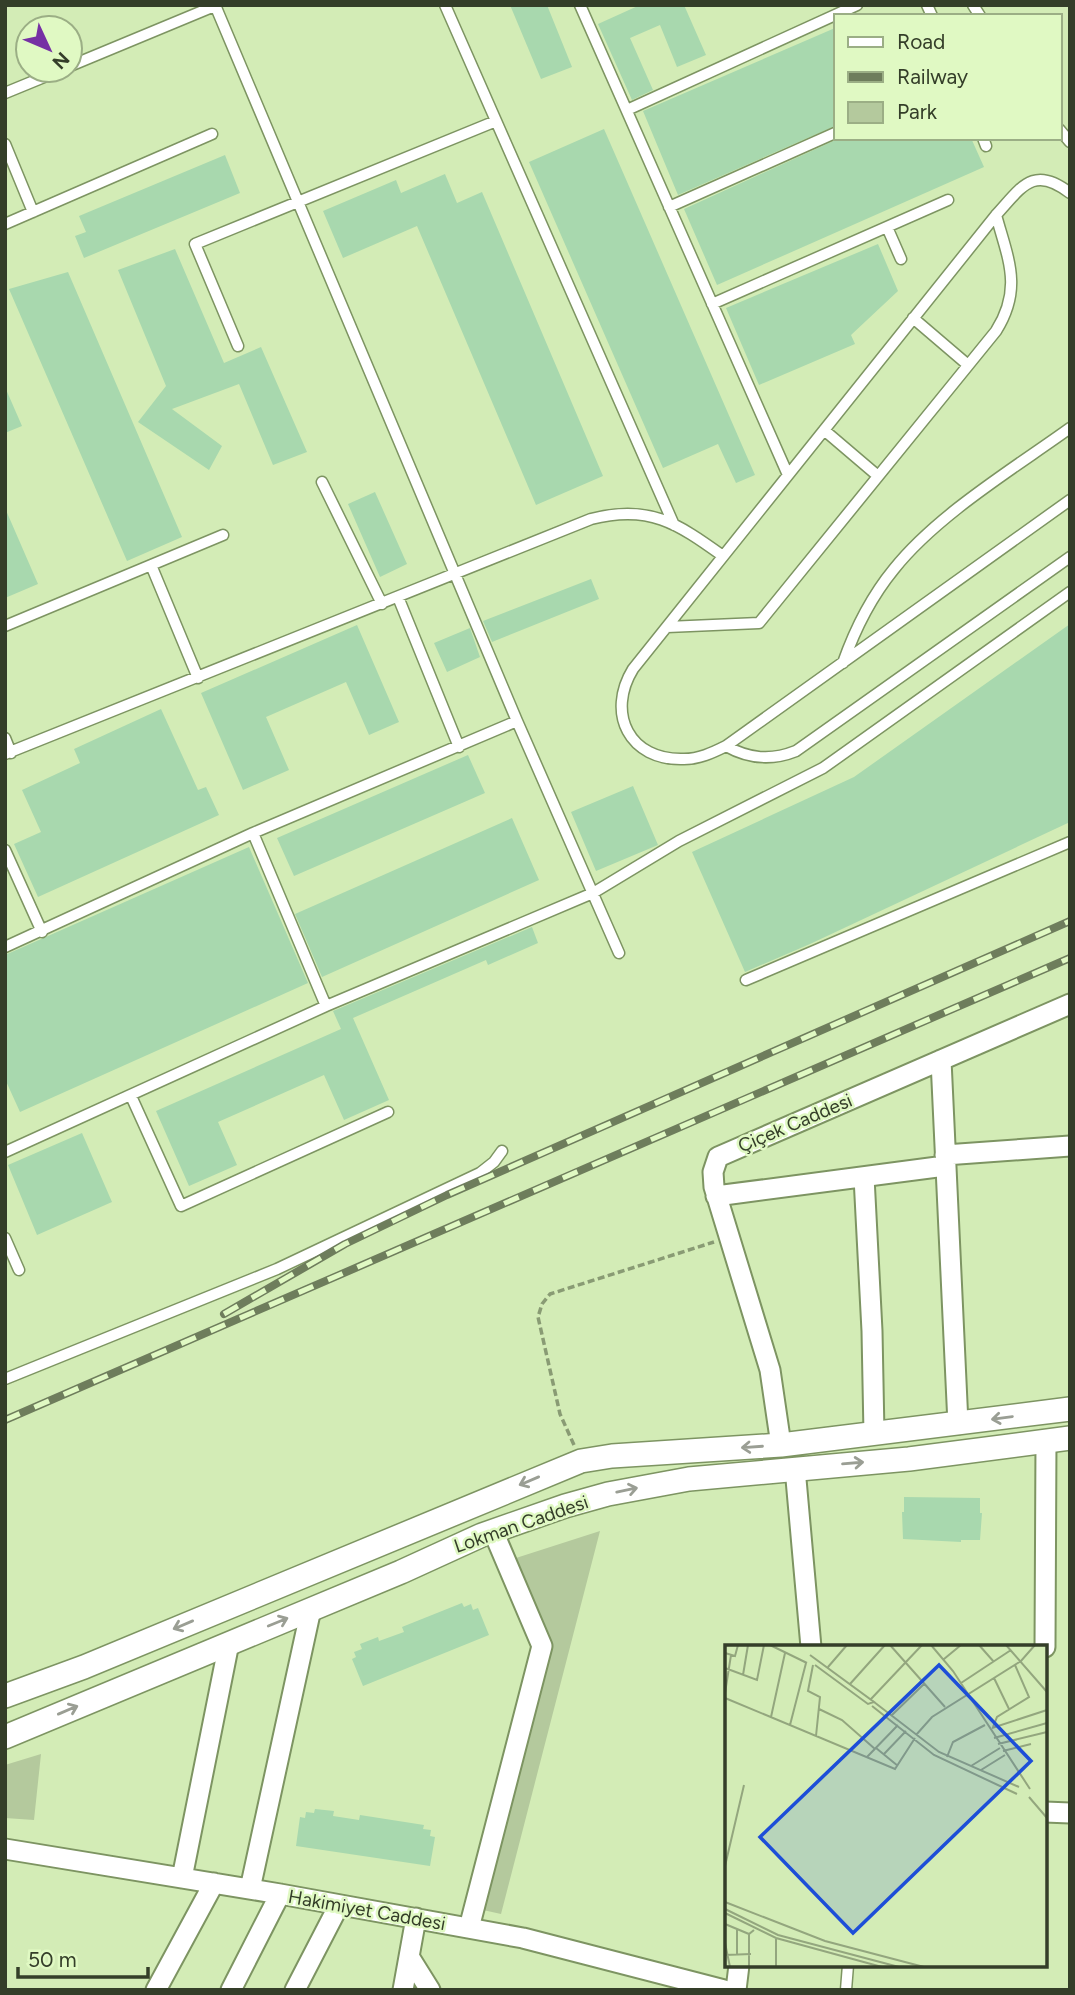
<svg xmlns="http://www.w3.org/2000/svg" width="1075" height="1995" viewBox="0 0 1075 1995" font-family="Figtree,sans-serif">
<style>
.green{fill:#b4c99d}
.building{fill:#a8d8ae}
.lines{fill:none;stroke-linecap:round;stroke-linejoin:round}
.service-casing{stroke:#7d9462;stroke-width:13}
.minor-casing{stroke:#7d9462;stroke-width:23}
.tertiary-casing{stroke:#7d9462;stroke-width:26}
.path{stroke:#899b74;stroke-width:3.5;stroke-dasharray:7 3.5;stroke-linecap:butt}
.service{stroke:#fff;stroke-width:10}
.minor{stroke:#fff;stroke-width:19}
.tertiary{stroke:#fff;stroke-width:23}
.rail-casing{stroke:#6e7d5c;stroke-width:8}
.rail{stroke:#e0f9c3;stroke-width:5;stroke-dasharray:16;stroke-linecap:butt}
.oneway{stroke:#9a9e94}
.labels{text-anchor:middle;dominant-baseline:central;stroke-width:5;stroke-linejoin:round;paint-order:stroke}
.street-label{font-size:19px;fill:#343e29;stroke:#e0f9c3}
.inset-road{fill:none;stroke:#93a67e;stroke-width:2}
.view{fill:#1d4ed8;fill-opacity:0.15;stroke:#1d4ed8;stroke-width:3.5}
.inset-edge{fill:none;stroke:#343e29;stroke-width:3.5}
</style>
<rect width="100%" height="100%" fill="#d3ecb6"/>
<path class="green" d="M600,1531L501,1914L483,1910L551,1644L516,1558Z
M41,1754L34,1820L5,1818V1765Z"/>
<path class="building" d="M510,5H547L572,67L541,79Z
M640,5H684L706,55L677,67L660,25L630,38L653,90L632,100L598,24Z
M835,28V126L678,195L643,111Z
M604,129L755,475L736,483L718,444L663,468L529,162Z
M840,138H971L984,167L717,285L684,209Z
M225,155L240,193L84,258L75,236L86,232L79,216Z
M445,174L457,203L482,192L603,476L536,505L417,226L343,258L323,211L396,180L401,193Z
M878,244L898,291L851,335L855,344L759,385L726,308Z
M175,249L224,363L261,347L307,452L273,465L239,384L172,409L222,446L209,470L138,422L166,386L118,270Z
M68,272L182,537L127,561L9,289Z
M5,387L22,426L5,433Z
M375,492L407,564L380,577L348,504Z
M5,508L38,584L5,598Z
M591,579L599,599L492,642L483,621Z
M1070,624V822L810,944L745,972L692,852L854,777Z
M357,625L399,722L369,735L346,682L266,717L289,770L243,790L201,693Z
M470,628L480,657L447,672L434,643Z
M161,709L198,790L206,787L219,815L38,897L14,844L41,832L22,790L80,763L74,749Z
M468,755L485,793L294,876L277,838Z
M633,786L658,845L596,871L571,812Z
M512,818L539,880L322,977L295,914Z
M249,847L308,983L20,1112L5,1079V955Z
M532,927L538,943L488,965L486,960L353,1018L389,1100L344,1120L324,1075L218,1122L237,1165L189,1186L156,1111L341,1029L333,1011Z
M82,1133L112,1202L37,1235L8,1165Z
M904,1497L980,1498V1513H982L980,1540H961V1542L903,1539L902,1512H904Z
M462,1603L464,1607L471,1604L473,1610L478,1608L489,1635L363,1686L352,1659L356,1657L354,1652L362,1649L360,1644L378,1637L379,1641L404,1632L402,1627Z
M315,1809L334,1811L333,1816L359,1820L360,1815L424,1825L423,1829L431,1830L430,1836L435,1837L430,1866L296,1846L300,1817L305,1818L306,1812L314,1813Z"/>
<g class="lines">
<defs>
<path id="service" d="M215,5L517,721L619,953
M445,5L674,525
M580,5L788,475
M927,5L932,16
M973,5L980,16
M70,66L217,5
M5,93L61,70
M627,110L857,5
M1059,129L1070,142
M983,138L986,146
M5,144L33,212
M1070,193C1033,164 1021,188 996,215L633,669C606,713 629,761 684,759C699,759 712,753 726,746L1070,500
M669,207L835,133
M5,224L212,134
M887,227L901,259
M712,304L948,200
M913,318L968,365
M238,346L195,244L496,121
M824,430L878,476
M322,482L382,604
M151,565L198,678
M398,597L459,747
M5,626L223,535
M667,627L759,623L996,331C1023,288 1008,259 996,215
M843,663C855,629 871,597 894,569C937,515 1013,469 1070,428
M5,738L11,753
M726,746C749,759 771,761 796,751L1070,557
M5,754L591,519C649,504 677,523 723,556
M253,833L326,1006
M5,850L42,932
M5,947L253,833L517,721
M746,980L1070,842
M131,1096L181,1206L388,1112
M5,1152L326,1006L593,893L679,841L823,768L1070,592
M5,1238L19,1270
M5,1379L277,1269L480,1173L494,1162L502,1151
M846,1990L848,1965"/>
<path id="minor" d="M941,1060L958,1424
M945,1155L1070,1146
M864,1177L872,1331L874,1434
M716,1196L945,1166
M781,1445L770,1370L714,1187L713,1172L718,1157L1070,1004
M795,1468L811,1647
M1045,1647L1046,1441
M1045,1812L1070,1813
M5,1849L280,1894L523,1938L724,1990
M182,1878L229,1643
M250,1889L311,1609
M469,1928L542,1646L493,1531
M410,1958L430,1990
M156,1990L214,1883
M231,1990L280,1894
M295,1990L339,1905
M403,1990L416,1918
M736,1990L739,1965"/>
<path id="tertiary" d="M5,1696L84,1667L581,1461L612,1456L781,1445L1070,1409
M5,1737L401,1572L482,1535L565,1506L608,1494L689,1479L909,1459L1070,1438"/>
</defs>
<use href="#service" class="service-casing"/>
<use href="#minor" class="minor-casing"/>
<use href="#tertiary" class="tertiary-casing"/>
<path class="path" d="M574,1445L560,1414L538,1317L542,1304L550,1294L714,1242"/>
<use href="#service" class="service"/>
<use href="#minor" class="minor"/>
<use href="#tertiary" class="tertiary"/>
<defs>
<path id="rail" d="M224,1314L345,1244L447,1195L1070,921
M5,1420L1070,958"/>
</defs>
<use href="#rail" class="rail-casing"/>
<use href="#rail" class="rail"/>
</g>
<defs><path id="oneway-shaft" d="M-6 0H5M1.5-3L5.5 0L1.5 3" fill="none" stroke-width="1.6" stroke-linecap="round" stroke-linejoin="round" transform="scale(1.75)"/></defs>
<g class="oneway">
<use href="#oneway-shaft" transform="translate(1002 1418) rotate(172)"/>
<use href="#oneway-shaft" transform="translate(752 1447) rotate(176)"/>
<use href="#oneway-shaft" transform="translate(853 1463) rotate(-5)"/>
<use href="#oneway-shaft" transform="translate(529 1481) rotate(157)"/>
<use href="#oneway-shaft" transform="translate(627 1490) rotate(-12)"/>
<use href="#oneway-shaft" transform="translate(278 1622) rotate(-22)"/>
<use href="#oneway-shaft" transform="translate(183 1625) rotate(157)"/>
<use href="#oneway-shaft" transform="translate(68 1710) rotate(-23)"/>
</g>
<g class="labels">
<g class="street-label">
<text transform="translate(795 1123) rotate(-23)">Çiçek Caddesi</text>
<text transform="translate(521 1524) rotate(-19)">Lokman Caddesi</text>
<text transform="translate(367 1910) rotate(10)">Hakimiyet Caddesi</text>
</g>
</g>
<g transform="translate(725 1645)">
<rect width="322" height="322" fill="#d3ecb6"/>
<path class="inset-road" d="M45,0L82,18M165,0L220,62M206,0L228,26L305,144M254,0L269,17M281,0L322,47M0,8L10,11L13,0M85,10L149,57L143,59L90,20M219,14L236,0M88,20L83,46L95,52L91,91M103,22L122,0M0,23L32,35L39,0M18,30L23,0M269,33L284,64M236,38L286,5M125,39L160,0M0,48L6,10M0,53L170,124L190,93M146,54L197,0M149,57L214,107L294,142M147,61L209,110L292,149M94,64L117,75L150,104M167,70L200,38M46,72L60,8M65,80L81,18M268,82L272,72L304,52L290,20M267,83L322,65M191,90L207,72L296,16L310,0M269,93L322,78M273,99L322,87M151,103L173,121M278,106L306,99M159,109L181,86M142,112L173,80M222,112L228,97L260,80M246,121L275,103M256,125L280,110M304,152L322,173M0,221L19,140M0,257L100,296L199,322M0,264L53,290L174,322M0,268L51,293L157,322M0,279L24,289L29,285M24,289V322M51,294V322M0,298L5,322M0,310L26,309M12,310V284"/>
<path class="view" d="M214,20L306,116L128,288L35,192Z"/>
<rect width="322" height="322" class="inset-edge"/>
</g>
<rect width="1075" height="1995" fill="none" stroke="#343e29" stroke-width="14"/>
<rect x="834" y="14" width="228" height="126" fill="#e0f9c3" stroke="#9bae85" stroke-width="2"/>
<rect x="848" y="37" width="35" height="10" fill="#ffffff" stroke="#9bae85" stroke-width="2"/>
<text x="897" y="49" font-size="21" fill="#343e29">Road</text>
<rect x="848" y="72" width="35" height="10" fill="#6e7d5c" stroke="#9bae85" stroke-width="2"/>
<text x="897" y="84" font-size="21" fill="#343e29">Railway</text>
<rect x="848" y="102" width="35" height="21" fill="#b4c99d" stroke="#9bae85" stroke-width="2"/>
<text x="897" y="119" font-size="21" fill="#343e29">Park</text>
<g transform="translate(49 49) rotate(134)"><circle r="33" fill="#e0f9c3" stroke="#9bae85" stroke-width="2"/>
<path d="M0-5L12 26L0 18L-12 26Z" fill="#7630a4"/>
<text y="-10" font-size="19" font-weight="bold" text-anchor="middle" fill="#343e29">N</text>
</g>
<path d="M18 1967v10h130v-10" fill="none" stroke="#343e29" stroke-width="3.5"/>
<text x="28" y="1967" font-size="21" fill="#343e29" stroke="#e0f9c3" stroke-width="5" paint-order="stroke">50 m</text>
</svg>
